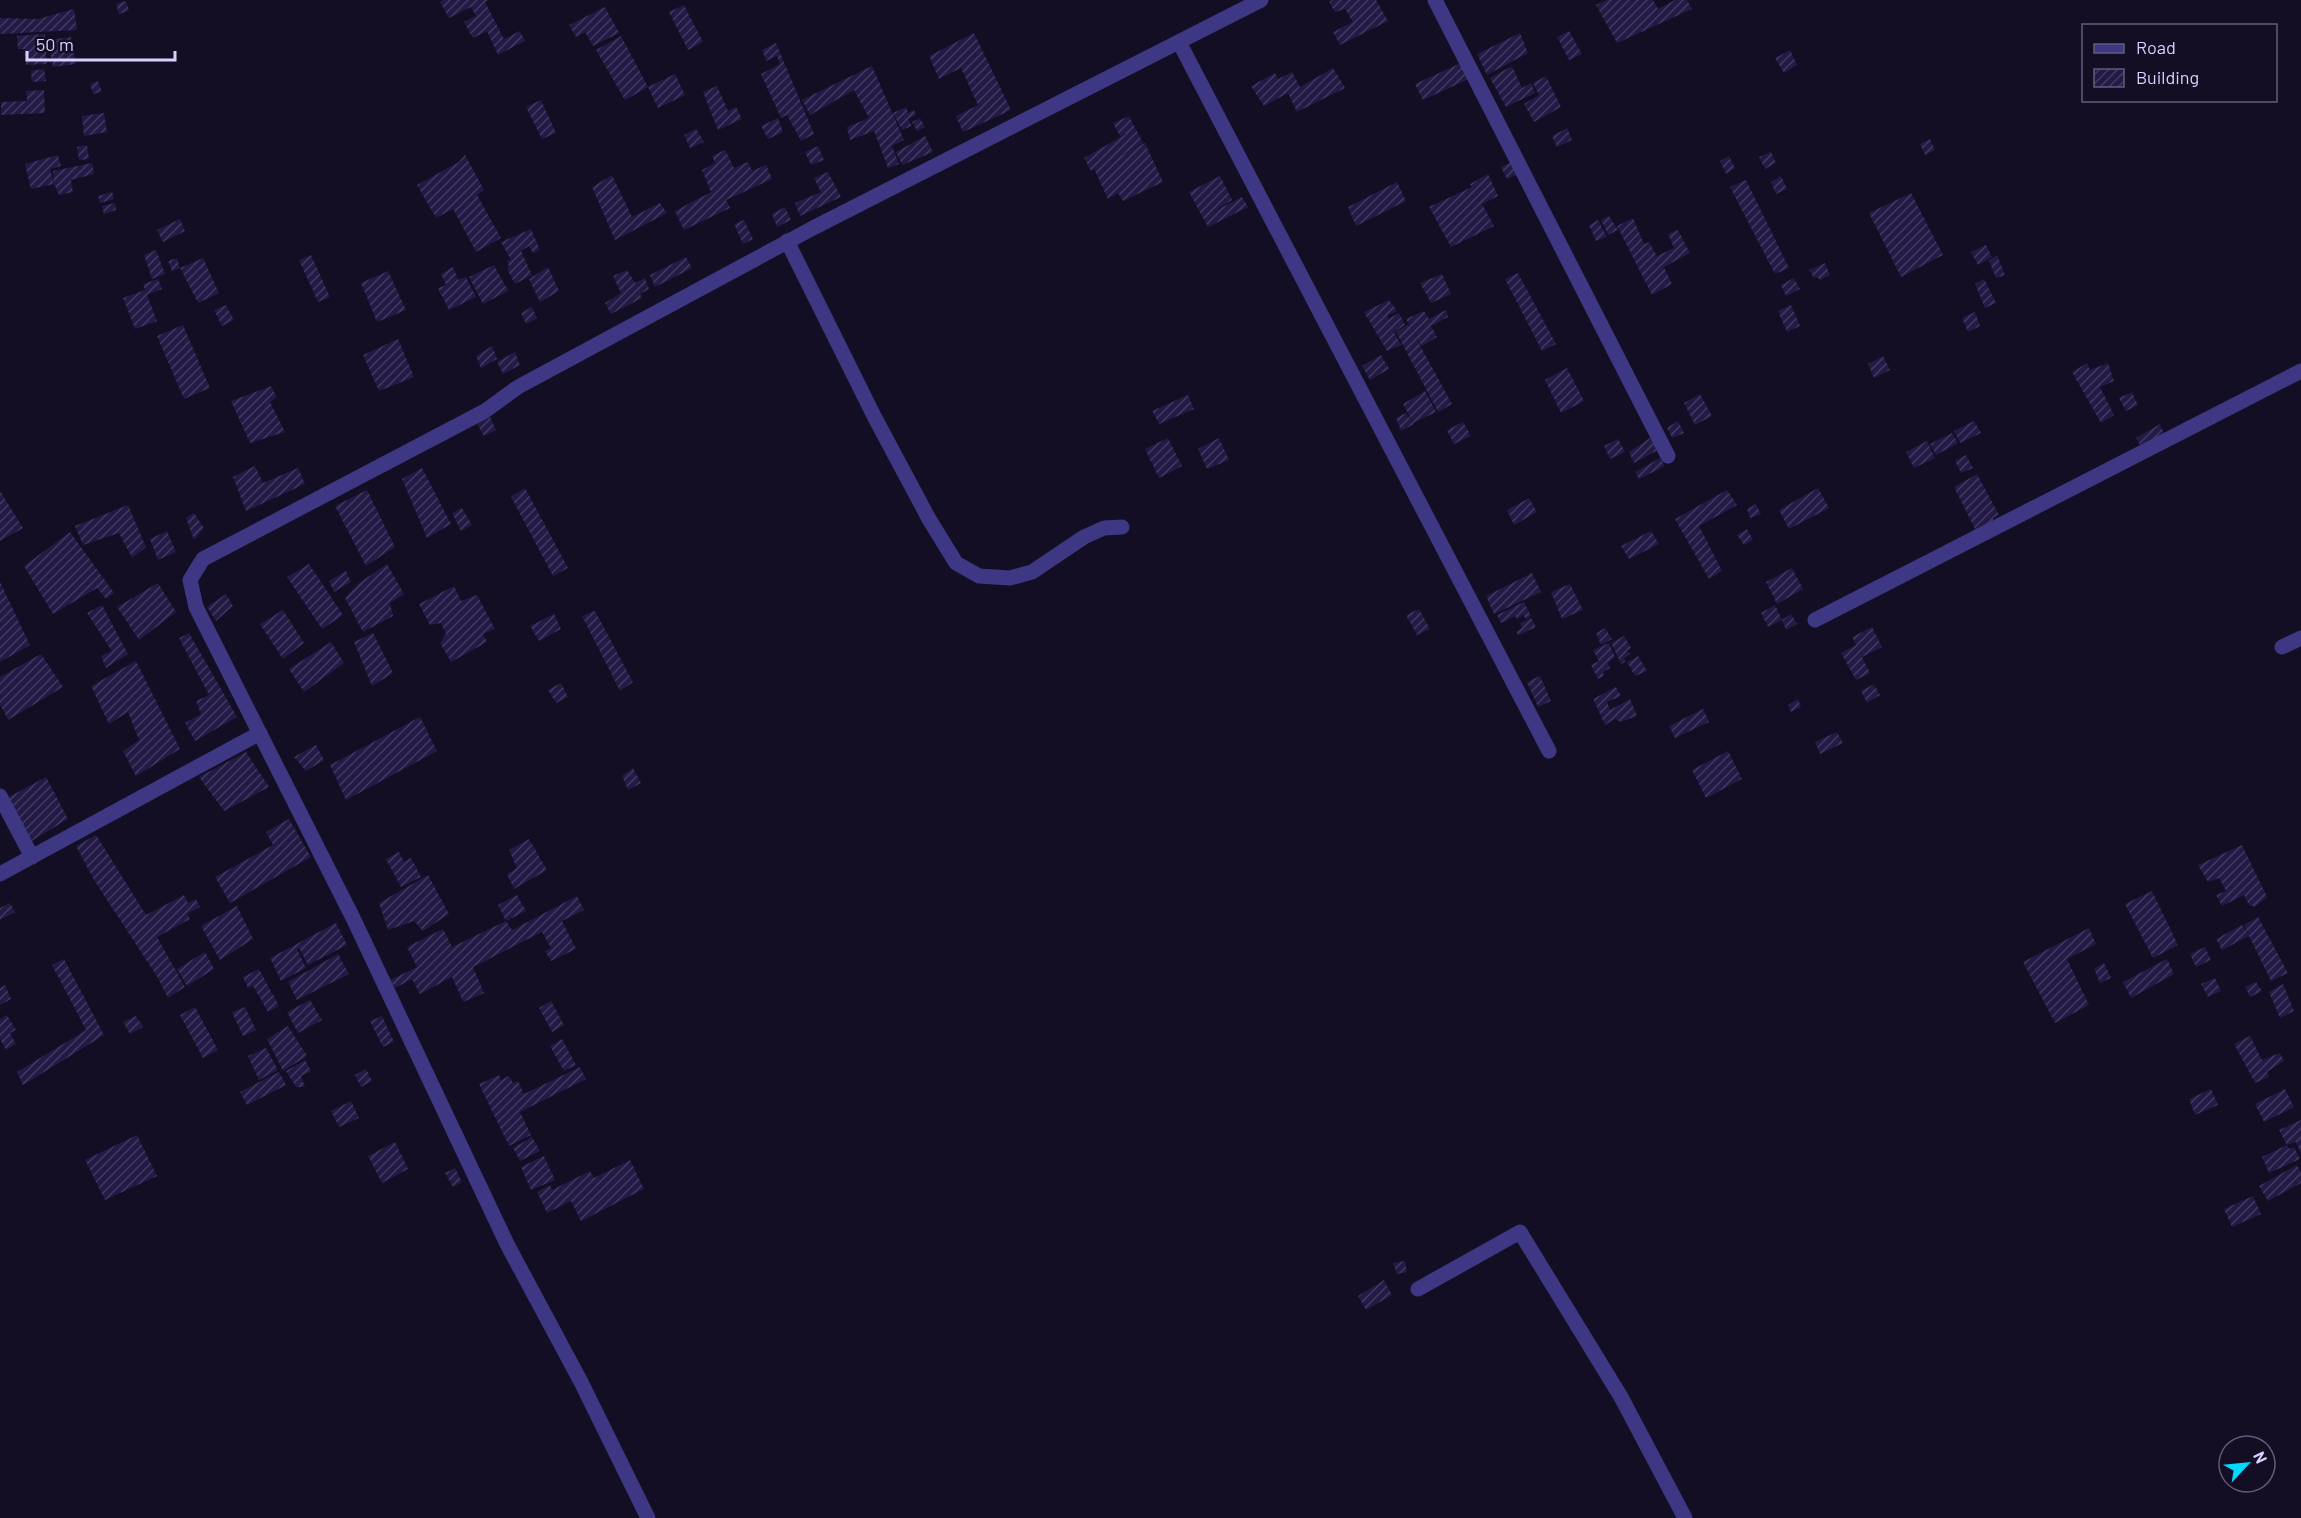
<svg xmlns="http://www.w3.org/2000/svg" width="2301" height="1518" viewBox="0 0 2301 1518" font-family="Barlow,sans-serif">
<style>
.building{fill:url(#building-hatch)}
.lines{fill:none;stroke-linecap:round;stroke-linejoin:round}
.minor{stroke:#3e3884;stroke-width:15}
</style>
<defs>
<pattern id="building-hatch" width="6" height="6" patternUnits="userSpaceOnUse" patternTransform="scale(1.5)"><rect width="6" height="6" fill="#241a46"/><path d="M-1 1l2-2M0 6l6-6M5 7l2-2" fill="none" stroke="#433a62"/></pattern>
</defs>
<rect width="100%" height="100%" fill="#130e24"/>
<path class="building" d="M443,0H490L485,2L504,39L520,31L525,41L498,55L487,31L473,38L464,22L476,16L471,7L449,18L440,2Z
M1332,0H1376L1388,21L1340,45L1333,32L1353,22L1345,9L1335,12L1329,2Z
M1607,0H1653L1658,9L1675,0H1687L1692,9L1617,43L1596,5Z
M126,1L129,11L119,14L116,4Z
M684,5L703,42L688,50L669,12Z
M605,7L619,33L593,46L585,32L576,37L569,25Z
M74,9L77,30L0,34V18L38,19Z
M1569,31L1582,54L1569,60L1557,37Z
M974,33L1011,110L963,132L956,116L978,105L961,68L939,79L929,56Z
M1520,33L1528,53L1487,75L1477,54Z
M45,34L47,64L26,65L25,49H18L17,36Z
M621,36L648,87L625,100L596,50Z
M71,37L76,64L53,67L48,40Z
M776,43L814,134L801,141L787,115L781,118L761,74L780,64L777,56L766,61L762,50Z
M1790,50L1797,65L1784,73L1775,58Z
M1463,62L1471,78L1423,100L1415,84Z
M872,66L904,140L892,146L899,164L888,168L874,131L850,140L847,127L869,118L854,90L810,115L802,100Z
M1512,66L1522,88L1531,83L1535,93L1506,107L1490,78Z
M1333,68L1345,88L1297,112L1288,93L1264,106L1251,86L1275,73L1278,79L1292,72L1300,87Z
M44,69L46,81L32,82L31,71Z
M675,74L685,95L658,108L648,87Z
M1546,76L1561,107L1534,122L1524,104L1539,95L1533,83Z
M98,81L102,92L93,94L90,84Z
M717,86L728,111L736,107L742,119L718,130L703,92Z
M44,90L45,113L1,115V102L27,101L26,91Z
M541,100L556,133L542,139L526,107Z
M906,107L908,113L914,110L916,115L908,119L912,126L902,130L893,113Z
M104,113L107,132L84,136L82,116Z
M1129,116L1143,143L1110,161L1145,143L1163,182L1123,201L1118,193L1108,199L1094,169L1091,171L1084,158L1126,134L1120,136L1113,123Z
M778,118L783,132L768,139L761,126Z
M920,118L925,127L917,131L912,122Z
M1567,128L1572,140L1557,147L1552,136Z
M696,129L704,142L690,148L684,135Z
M925,136L933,152L902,165L896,152Z
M1930,139L1935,150L1925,155L1920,144Z
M87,145L89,159L79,160L77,147Z
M818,146L824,160L811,165L805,152Z
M725,150L734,168L748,162L752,171L766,165L772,179L726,200L730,208L684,230L675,211L711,192L702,170L715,163L712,156Z
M1771,152L1776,163L1765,169L1759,157Z
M58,155L61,166L50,169L54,184L31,189L25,164Z
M465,155L484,190L477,195L501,238L476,252L453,209L436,218L417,185L459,162Z
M1729,156L1735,168L1726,174L1720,161Z
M1512,162L1518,174L1507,179L1501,167Z
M92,163L94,174L71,180L73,192L59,195L54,184L53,171Z
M828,172L841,197L800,216L795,203L821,192L814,178Z
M1488,174L1498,196L1482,204L1494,226L1451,247L1429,207L1472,187L1470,184Z
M612,175L632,217L660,203L667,213L615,240L592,187Z
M1220,176L1232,200L1211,213L1242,197L1248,207L1208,227L1189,192Z
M1781,176L1787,189L1776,194L1771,182Z
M1746,180L1789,268L1775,274L1730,187Z
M1397,182L1406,201L1356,226L1348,207Z
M112,192L114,199L100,203L98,196Z
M1911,193L1943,255L1901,277L1869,213Z
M115,203L116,210L104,214L102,206Z
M785,207L791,220L777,227L772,214Z
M1609,216L1618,230L1608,235L1601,220Z
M1633,218L1644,244L1649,242L1657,256L1674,248L1668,234L1678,230L1690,253L1664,267L1672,284L1652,295L1617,226Z
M180,219L185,231L163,242L157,230Z
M744,220L753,239L743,244L734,224Z
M1598,220L1607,237L1596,241L1589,225Z
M531,229L540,250L533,253L529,246L521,251L532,275L515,284L507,269L509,267L507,260H511L501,242Z
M1986,245L1992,257L1978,265L1971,252Z
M156,250L165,274L152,279L144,255Z
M311,255L330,297L318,302L299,260Z
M1997,255L2005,275L1996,278L1989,261Z
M686,257L692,268L655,287L650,275Z
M177,258L180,268L203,258L219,293L198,303L180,268L172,271L168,261Z
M1825,263L1830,275L1820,280L1817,277L1814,278L1809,270Z
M494,265L508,291L483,304L469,277Z
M453,267L458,280L466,277L476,297L449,310L438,288L446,285L441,274Z
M548,267L559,291L540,302L529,279Z
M627,270L635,283L645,278L649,289L640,294L642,298L611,314L605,303L621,293L613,276Z
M388,271L406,310L377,322L361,283Z
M1518,273L1556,344L1542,351L1505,279Z
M1442,274L1451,294L1431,303L1420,283Z
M1794,278L1800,289L1786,296L1781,285Z
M158,279L162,289L147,295L157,321L135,329L123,298L145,290L143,284Z
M1984,279L1996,303L1985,308L1975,284Z
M1389,300L1397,311L1388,315V319L1399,313L1405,325L1394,332L1401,345L1387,351L1364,312Z
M226,305L234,320L222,326L214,310Z
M1791,305L1800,326L1787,332L1778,311Z
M532,307L537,318L526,324L521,313Z
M1446,310L1448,317L1431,326L1437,337L1422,346L1416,338L1452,404L1438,412L1396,332L1409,324L1406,319L1424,311L1429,319Z
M1975,312L1980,326L1968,332L1962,318Z
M183,325L210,388L184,399L157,336Z
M398,339L414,377L379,391L363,355Z
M492,346L497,359L481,368L476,356Z
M515,352L520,365L503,374L497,362Z
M1381,355L1389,369L1370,380L1362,366Z
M1883,356L1890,370L1874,378L1868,364Z
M2087,363L2090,370L2108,363L2114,381L2100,387L2114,415L2101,423L2072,372Z
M1567,368L1584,401L1561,413L1545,380Z
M271,386L277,397L270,402L285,432L250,443L231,401Z
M1425,391L1436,412L1413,423L1403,404Z
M2132,392L2138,405L2126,411L2119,398Z
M1700,394L1712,416L1695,425L1684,403Z
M1188,395L1194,409L1159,424L1152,411Z
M1406,413L1414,424L1401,431L1396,418Z
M490,417L496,430L484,436L477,424Z
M1678,421L1684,433L1672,438L1667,428Z
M1974,421L1981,433L1960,443L1954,431Z
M1463,422L1471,436L1454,444L1447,430Z
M2160,424L2165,436L2141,447L2136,438Z
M1952,433L1958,443L1936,455L1930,444Z
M1168,438L1182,466L1159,478L1145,449Z
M1219,438L1229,460L1207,469L1198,449Z
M1650,438L1658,450L1634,463L1629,452Z
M1618,439L1625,452L1610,459L1604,446Z
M1927,441L1935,458L1914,468L1906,452Z
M1966,455L1973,468L1961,473L1955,461Z
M1660,458L1665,466L1639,479L1635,472Z
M255,466L263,483L298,468L305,484L246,511L233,477Z
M422,468L451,524L427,538L402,479Z
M1977,474L1999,515L1993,518L1995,522L1976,531L1954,487Z
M525,488L568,568L553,576L511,497Z
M1818,488L1829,508L1789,529L1779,510Z
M367,490L395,547L366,566L335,506Z
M1727,490L1737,505L1699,526L1722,571L1709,579L1675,519Z
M0,491L23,528L0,541Z
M1529,498L1537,512L1514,525L1507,510Z
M1756,504L1761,514L1750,518L1747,509Z
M128,505L146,547L132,558L119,533L83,545L75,526Z
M462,508L472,525L461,531L452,513Z
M194,513L204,528L194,540L186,518Z
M1747,529L1753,540L1744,545L1737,535Z
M167,531L176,552L158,560L150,539Z
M1651,531L1659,544L1629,559L1621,546Z
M70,532L114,593L106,599L97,588L53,614L24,566Z
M309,564L343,615L322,629L287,577Z
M387,564L404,594L390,603L393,616L363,632L345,598L359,583Z
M1792,568L1803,589L1777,604L1766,582Z
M346,571L351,582L334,592L329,581Z
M1532,573L1541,592L1494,614L1486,596Z
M0,582L30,645L0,662Z
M158,583L176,612L139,640L117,607Z
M1570,584L1583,610L1562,619L1551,592Z
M454,586L461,601L477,595L495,629L483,634L487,642L451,662L440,643L446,634L441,623L430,625L419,604Z
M226,594L233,606L216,621L207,607Z
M1524,602L1531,616L1526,619L1522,614L1521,617L1517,619L1515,616L1501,623L1497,615Z
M102,605L128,654L106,668L101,656L112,651L87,613Z
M1775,605L1782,620L1768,627L1761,613Z
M1419,609L1430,629L1417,635L1406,615Z
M283,610L304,643L283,659L260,624Z
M595,611L633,682L620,691L582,616Z
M554,614L561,629L539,641L530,626Z
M1791,614L1797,624L1786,630L1782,620Z
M1531,618L1536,627L1519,635L1516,632L1522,628L1520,623Z
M1872,627L1882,647L1862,657L1870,673L1856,680L1841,653L1856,645L1852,637Z
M1605,628L1612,639L1601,645L1596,633Z
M189,633L237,717L195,741L185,723L201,714L196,701L209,695L179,638Z
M373,633L393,673L372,686L354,642Z
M1624,636L1631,648L1627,651L1631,654L1624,658L1625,662L1621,664L1611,643Z
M331,642L344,663L304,692L289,669Z
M1609,643L1615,657L1608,663L1610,668L1603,672L1604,676L1598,679L1591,665L1599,661L1593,650Z
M41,654L63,687L8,720L0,704V677Z
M1638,656L1647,671L1635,676L1627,662Z
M136,661L180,749L136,776L123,751L139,740L128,712L109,724L91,686Z
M1540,676L1551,701L1538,707L1527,682Z
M561,683L568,697L556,703L548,690Z
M1874,684L1880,695L1867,703L1861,691Z
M1616,687L1621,696L1607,702L1610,710L1630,699L1637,716L1621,722L1615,719L1605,725L1593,699Z
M1798,699L1801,707L1791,712L1788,705Z
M1703,709L1709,722L1675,738L1669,726Z
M420,717L437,751L346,800L330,765Z
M1837,732L1843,743L1820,754L1815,742Z
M316,745L324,760L306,771L294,757Z
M1728,751L1742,779L1706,798L1692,770Z
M246,752L269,787L224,811L199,777Z
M633,768L641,783L628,790L622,776Z
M46,777L68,819L30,842L7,798Z
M289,819L311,857L230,903L215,877L273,845L266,832Z
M96,835L146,915L184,895L188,903L196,899L200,907L187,914L190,919L157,937L185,987L168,998L158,978L94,880L76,846Z
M529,839L547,870L514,889L507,874L517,868L509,850Z
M2242,845L2267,897L2255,907L2249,905L2244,895L2222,906L2216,895L2226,891L2219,878L2208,882L2198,865Z
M399,852L404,862L411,858L421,877L401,887L386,859Z
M428,875L449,914L423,931L414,921L388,930L379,903Z
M2152,891L2178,945L2153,958L2125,904Z
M517,895L526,911L506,921L498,905Z
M577,896L584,910L562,921L576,949L551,961L545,951L551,948L542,932L473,967L484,993L463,1002L452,977L420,994L412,979L395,988L390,980L417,967L407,947L443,929L452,947L506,921L512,930Z
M10,903L15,912L0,920V908Z
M237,906L253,939L220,960L201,926Z
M2258,917L2288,973L2271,981L2249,936L2222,950L2216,939L2242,925L2248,934L2244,925Z
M336,923L347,945L308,965L299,948L297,949L306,968L281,981L270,958Z
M2089,928L2096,944L2067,959L2089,1005L2055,1023L2023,962Z
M2205,947L2211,960L2196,967L2190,954Z
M205,952L214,969L187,986L177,969Z
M338,954L349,974L297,1000L288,982Z
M64,959L104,1035L23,1085L17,1072L86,1030L52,965Z
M2167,959L2174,974L2131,998L2123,982Z
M2104,963L2111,978L2100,983L2094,969Z
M259,969L279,1006L268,1012L253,986L248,988L243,977Z
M2215,978L2221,991L2208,997L2201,984Z
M2256,982L2262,991L2250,997L2245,987Z
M2283,984L2294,1011L2280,1018L2269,992Z
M5,985L11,999L0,1005V988Z
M310,1000L322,1020L298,1033L287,1012Z
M551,1001L564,1025L552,1032L539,1008Z
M195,1007L218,1050L203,1058L180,1015Z
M245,1007L256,1030L243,1036L232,1012Z
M7,1015L16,1030L10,1033L16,1044L6,1050L0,1039V1019Z
M136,1016L143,1027L130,1034L123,1022Z
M382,1016L394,1042L383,1047L370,1021Z
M288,1026L307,1056L283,1071L267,1039Z
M2250,1036L2262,1060L2280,1053L2284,1061L2267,1072L2269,1077L2255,1083L2234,1044Z
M562,1039L576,1065L564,1071L550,1046Z
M266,1048L278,1070L259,1080L248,1056Z
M305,1060L311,1071L301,1076L305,1087H296L286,1071Z
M580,1067L586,1079L520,1112L531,1135L509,1146L479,1084L499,1075L501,1080L509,1076L513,1083L518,1081L524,1094Z
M366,1069L372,1081L361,1087L355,1075Z
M279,1072L286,1085L247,1105L240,1092Z
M2211,1089L2218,1105L2195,1115L2189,1099Z
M2285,1089L2294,1107L2264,1122L2255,1104Z
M351,1101L359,1118L339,1127L331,1111Z
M2301,1120V1154L2296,1142L2287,1145L2289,1149L2294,1147L2300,1159L2269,1173L2262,1157L2287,1145L2279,1130Z
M137,1135L157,1176L105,1200L85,1160Z
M532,1137L540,1151L520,1161L513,1148Z
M395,1142L408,1169L382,1183L368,1156Z
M544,1156L555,1180L531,1190L521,1167Z
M630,1160L644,1189L581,1221L571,1201L547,1213L537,1192L550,1185L552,1190L590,1171L594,1178Z
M2297,1165L2301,1173V1183L2268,1201L2259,1186Z
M455,1168L462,1182L453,1187L445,1173Z
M2253,1196L2261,1214L2232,1227L2224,1209Z
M1405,1261L1407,1272L1397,1274L1393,1263Z
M1384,1280L1392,1295L1366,1310L1358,1296Z"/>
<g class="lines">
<path class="minor" d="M1435,0L1668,456
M1179,42L1549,751
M787,241L874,416L929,519L956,563L979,576L1010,578L1032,572L1084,537L1104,528L1122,527
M1815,620L2301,371
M2282,647L2301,638
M0,796L32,857
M0,874L260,733
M1418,1289L1520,1232L1621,1397L1685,1518
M648,1518L581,1382L507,1244L354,920L196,607L190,580L203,559L485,411L518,387L813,228L1261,0"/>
</g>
<rect x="2082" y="24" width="195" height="78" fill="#130e24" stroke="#625c7c" stroke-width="1.5"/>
<rect x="2094" y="44" width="30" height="9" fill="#3e3884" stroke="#625c7c" stroke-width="1.5"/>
<text x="2136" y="54" font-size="18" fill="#d8d1ff">Road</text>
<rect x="2094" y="69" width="30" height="18" fill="url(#building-hatch)" stroke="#625c7c" stroke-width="1.5"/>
<text x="2136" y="84" font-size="18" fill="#d8d1ff">Building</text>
<g transform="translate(2247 1464) rotate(64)"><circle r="28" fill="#130e24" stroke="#625c7c" stroke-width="1.5"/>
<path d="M0-4.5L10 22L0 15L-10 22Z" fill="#00d9fc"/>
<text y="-9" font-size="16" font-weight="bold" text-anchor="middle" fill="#d8d1ff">N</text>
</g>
<path d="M27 51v9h148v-9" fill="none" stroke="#d8d1ff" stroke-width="3"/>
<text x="36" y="51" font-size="18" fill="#d8d1ff" stroke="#130e24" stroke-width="4.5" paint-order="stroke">50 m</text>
</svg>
